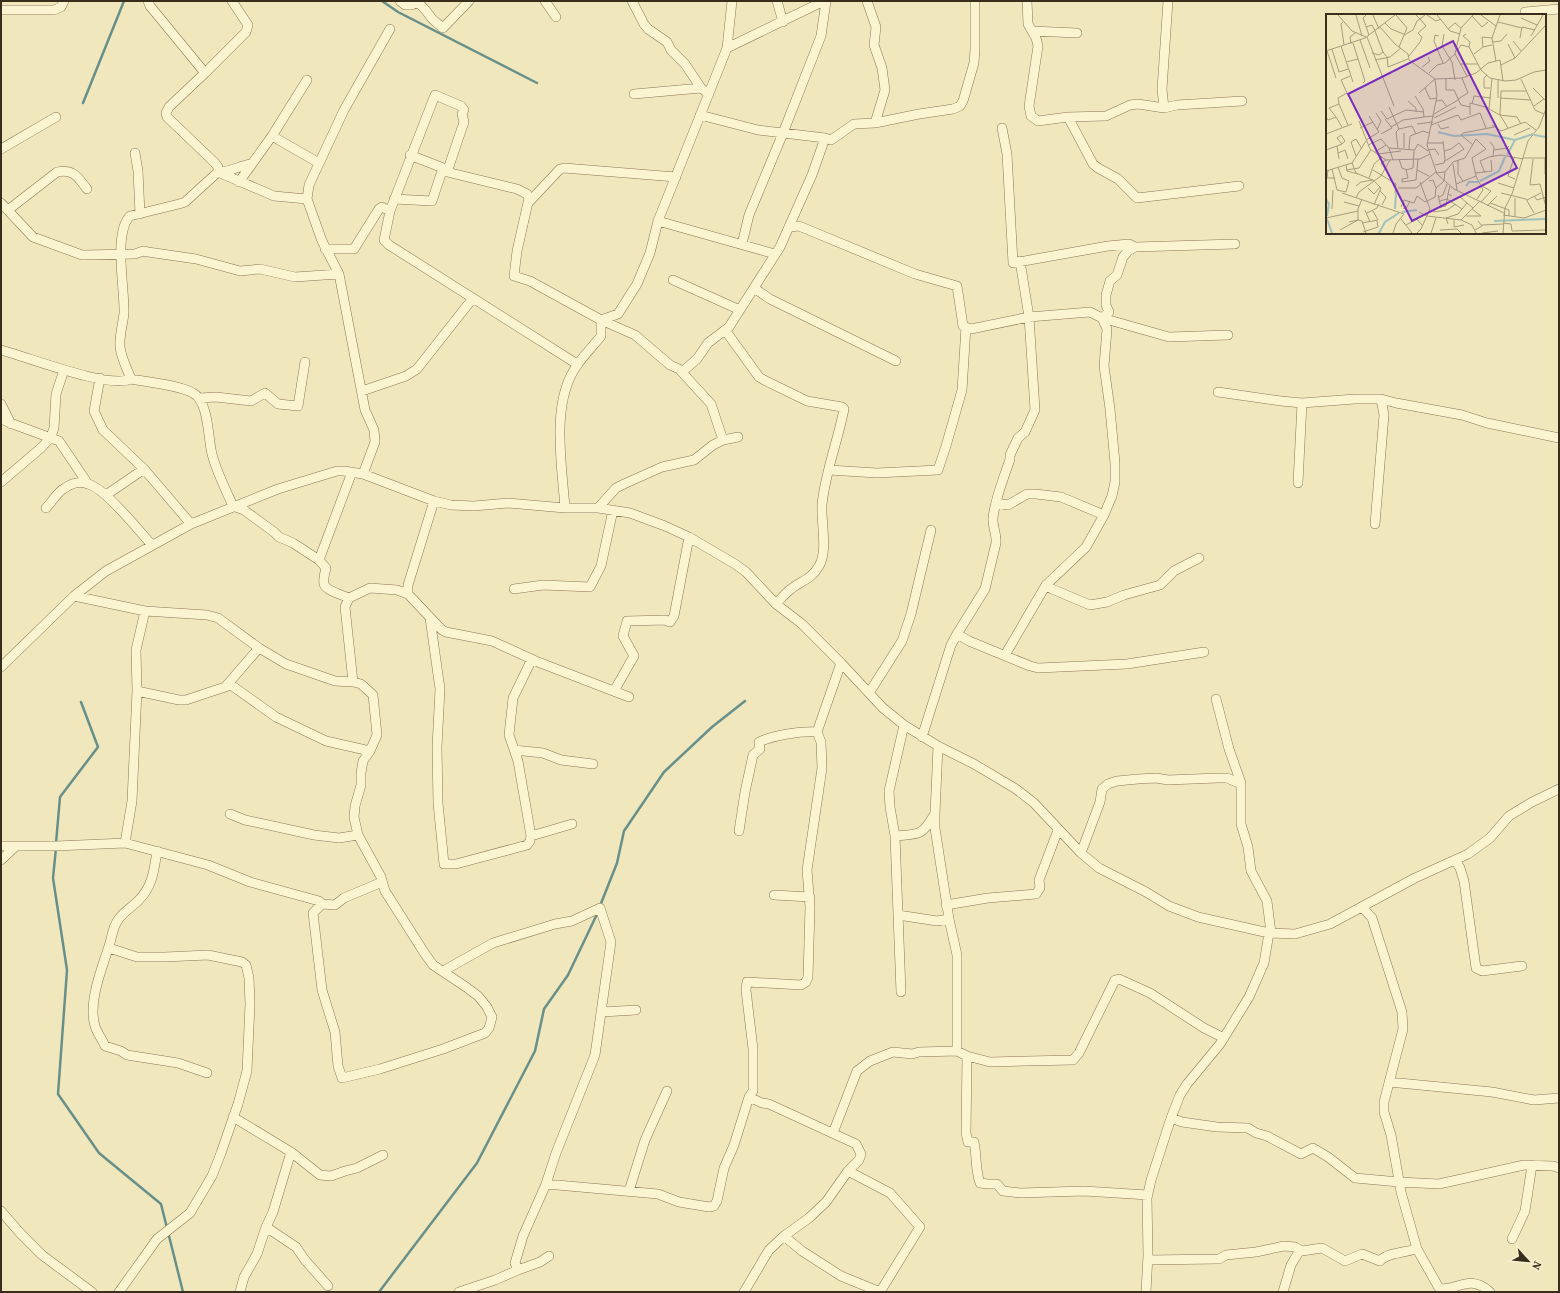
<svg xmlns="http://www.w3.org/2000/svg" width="1560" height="1293" viewBox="0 0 1560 1293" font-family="'Source Serif 4',serif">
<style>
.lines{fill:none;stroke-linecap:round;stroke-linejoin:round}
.stream{stroke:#68908b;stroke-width:2.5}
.minor-casing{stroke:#8b7755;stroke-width:10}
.minor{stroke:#fbf4d1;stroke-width:9}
.inset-river{fill:none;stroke:#a1c2bc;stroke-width:2}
.inset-road{fill:none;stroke:#a79d7c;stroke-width:1}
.view{fill:#7b2cbf;fill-opacity:0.15;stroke:#7b2cbf;stroke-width:2}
.inset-edge{fill:none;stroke:#392d1b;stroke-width:2}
</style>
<rect width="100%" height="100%" fill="#f1e7bd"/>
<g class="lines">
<path class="stream" d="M382,1L398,12L537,83
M83,103L124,1
M56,843L60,797L98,747L81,702
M56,848L53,878L67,970L58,1094L99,1153L161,1204L183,1292
M600,906L617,863L624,831L664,772L712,727L745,701
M379,1292L477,1163L535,1051L544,1009L568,975L598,912"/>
<defs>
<path id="minor" d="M148,1L150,6L205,73
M232,1L248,25L246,32L205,73L169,107L166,113L167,117L215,163L218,167V172L185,202L179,204L130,216C113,233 125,290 124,313C123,324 119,336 120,347C121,357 127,369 131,379C147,382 179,385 193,393C208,401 208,434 211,449C213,465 226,490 233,506L244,510L274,532L279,537L293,543L319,560
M400,1L405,5H412L413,3L419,4C424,7 427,12 430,16C433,21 439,24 443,28L469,1
M545,1L556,17
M632,1L644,24L648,29L667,42L671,50L685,64L701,88L709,94
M777,1L783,22
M867,1L876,27L874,45L882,68L885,90L875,123
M1027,1L1028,24L1036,38L1038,46L1029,106L1031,116L1038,121L1068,117L1106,116L1130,105L1138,104L1164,108L1177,105L1242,101
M1,10H54L61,7L64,1
M1525,12L1559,9
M1032,31L1077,33
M727,48L824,1
M634,94L701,88
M1164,108L1162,89L1168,1
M700,115L758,130L825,138L831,140L854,124L875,123L919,114L953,109L960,106L963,101L974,63L975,49V1
M1068,117L1093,164L1098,168L1118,179L1137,198L1239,186
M1002,128L1007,154L1013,263L1108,246L1129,244L1135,247
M272,136L319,163
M1,149L56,117
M135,153L138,171L140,214
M410,155L443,168L447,172
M218,172L274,196L307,199
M218,172C230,172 239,166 251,164
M239,182L272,136L307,80
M394,199L432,201L443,168
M529,202L560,169L564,168L676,177
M1,203L33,237L82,255L135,254L143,251L148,252L196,259L240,271L260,269L295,277L339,274
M8,210L57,172C74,168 78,178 87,189
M658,221L775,254
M790,227L799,226L915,274L957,286L963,326L971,329L1029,317L1090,312L1102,318L1169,337L1228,335
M742,244L749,215L783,133L821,36L826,1
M325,249H354L379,209L382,207L390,211
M673,280L740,310
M754,288L770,299L896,361
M725,330L759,377L764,380L807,401L842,407L844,409C838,441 825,472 822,505C821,522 828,552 819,566C811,580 802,580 791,589C785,593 781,599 776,604
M1,350C29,357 107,389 131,379
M577,364L389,245L384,240L390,211L435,95L461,106L464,110L462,114L464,122L447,172L517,189L527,194L529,198L517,251L514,276L530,281L601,320L635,335L670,365L679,369L711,404L723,440
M682,372L697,359L708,343L729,327L780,247L812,175L825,138
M100,378L94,411L103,430L144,469L191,524
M362,391L406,376L417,369L473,298
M1218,392L1281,401L1302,403L1355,399H1381L1396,403L1462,415L1487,423L1559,438
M200,398L216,397L251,401L265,393L278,404L298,406L305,362
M1,404L11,424
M1,419L13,424L59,441L88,484
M829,470L877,473L938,470L946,446L962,390L966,327
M363,474L375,442L374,430L365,410L339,274L322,241L307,199L309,185L344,110L390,29
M1,482L41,448L51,437L54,428L56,394L64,370
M1298,483L1302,403
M106,495L144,469
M434,501L408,585V594L442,630L446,632L492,641L538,662L629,697
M996,503L1008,505L1027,494H1036L1061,497L1104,515
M46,508C52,502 57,492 65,488C72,483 80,481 88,484C105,488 139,531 152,545
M565,508C562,465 550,401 578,364C585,354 594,345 601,336V320L618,314L637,284L650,253L658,221L727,48L732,1
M598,508L616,488L624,484L662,467L694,460L713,445L723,440L738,437
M1375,524L1384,415L1381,399
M1046,585L1052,589L1090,605L1107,602L1124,595L1160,585L1174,571L1199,558
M514,589L543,585L590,587L601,566L613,510
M74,596L145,611L207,615L218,618L259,648L286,664L335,681L353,682
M349,598L370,588L397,590L408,594
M430,618L440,689L437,747L438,803L444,864H456L527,845L530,841L531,836L518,761L509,735L513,698L532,659
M957,634L985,589L996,543C997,534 992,526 993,518C995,498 1004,478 1010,459V455L1018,438L1025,432L1035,410L1029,317L1020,261
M1005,655L1046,585L1086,547L1104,515L1112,496L1115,482V463L1110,409L1104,366L1107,329L1102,318L1109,312L1106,305V295L1110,281L1117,275L1123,257L1128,251L1135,247L1235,244
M1,667L74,596L106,571L191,524L278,489L337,471H344L363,474L434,501L451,505L474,506L508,503L565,508H598L630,513L665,526L689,537L735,564L746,572L776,604L802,624L841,663L883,708L904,725L938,746L974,764L1016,789L1034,803L1081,853L1099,868L1146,892L1169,906L1198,917L1269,933L1295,934L1330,924L1415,878L1468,854L1490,838L1509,816L1532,802L1559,789
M226,686L259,648
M137,691L179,700H186L231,685L276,717L326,741L370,751
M614,691L634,656L623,636L627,621L665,620L670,622L674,616L689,537
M869,693L902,641L911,614L931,530
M1216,699L1229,749L1241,783V824L1248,847L1251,871L1267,901L1271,933
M922,737L951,645L957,634L969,641L1030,666L1038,668L1127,664L1204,652
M938,746L935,814V828L949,919L957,955V1051
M514,750L543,753L561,760L593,764
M230,814L245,820L314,835L339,838L358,835
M739,831L745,792L753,755L760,749L759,742C774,735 801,731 817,732
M531,836L572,824
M895,836C919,834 922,836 934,815
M125,843L132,801L137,691L136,650L145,611
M1,846H56L125,843L208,865L250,882L319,901L322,904L313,913L322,990L335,1032L338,1066L342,1078L380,1069L443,1049L485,1033L489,1028L492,1017L487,1007L478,996L466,987L433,965L425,954L385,891L381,877L358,835L354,817L355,806L361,785V773L363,761L370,751L377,735L373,695L361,684L353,682L345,607L349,598C343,595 326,591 324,584C323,579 325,572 326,568L319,560L352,472
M157,851C154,870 153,886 138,901C132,907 123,912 118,920C112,928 112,939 108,949C101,971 88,1003 95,1026C97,1033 102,1039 105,1046L121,1051L127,1055L178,1063L207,1073
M1081,853L1100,802L1102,789L1108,784L1117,781L1138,779L1156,778L1168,780L1218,778H1227L1241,784
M1,860L16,846
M1455,860L1460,868L1464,881L1476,968L1482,971L1522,966
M774,895L810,897
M322,904L335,905L344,898L382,882
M946,905L988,898L1036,894L1040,888L1039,880L1058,830
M1362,907L1372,918L1402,1012L1403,1029L1384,1102V1112L1391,1135L1401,1192L1417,1249L1439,1288C1456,1293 1468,1272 1490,1292
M898,915L937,921L949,919
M109,948L137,957H165L208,955L242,962L246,965L249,978L250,1004L247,1071L238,1104L221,1153L212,1176L190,1213L157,1239L119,1292
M443,971L493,943L555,924L572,921L600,908L611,942L595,1055L556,1153L546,1184L523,1236L515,1263L518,1270
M901,992L895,836L890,807L889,791L904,725
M602,1012L636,1010
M967,1056L966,1133L968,1142H974C977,1156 975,1169 980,1183L988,1184H997L1003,1191L1021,1193L1084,1191L1148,1195
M1389,1082L1492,1092L1534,1100L1559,1098
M233,1117L291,1152L320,1175L331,1176L345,1171L357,1168L383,1155
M1171,1118L1182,1122L1217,1127L1248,1128L1256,1133L1267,1136L1301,1154L1313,1148L1328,1157L1355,1178L1399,1182L1439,1184L1524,1165L1553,1166L1559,1168
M833,1133L857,1071L870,1061L893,1052L912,1054L919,1052L957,1051L967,1056L990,1062L1073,1060L1079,1053L1115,980L1119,979L1150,993L1204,1028L1224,1038
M546,1184L658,1194L679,1202L709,1207L714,1206L717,1201L724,1168L734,1145L749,1097L753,1091V1049L746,990L747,982L801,985L806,982L808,977L810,907L807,870L822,768L821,742L817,732L841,663
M629,1191L645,1140L667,1091
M1,1211L20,1233L42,1255L92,1292
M266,1227L296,1247L305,1260L328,1286
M784,1236L802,1251L841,1276L880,1292L920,1227L890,1193L848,1171
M1512,1239L1525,1211L1532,1165
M1148,1260L1219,1259L1226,1255L1256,1252L1284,1246L1295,1247L1302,1251L1322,1248L1345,1261L1362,1254L1380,1261C1386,1253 1406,1252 1417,1249
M240,1292L244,1277L257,1254L266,1227L273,1212L291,1152
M459,1292L495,1280L518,1270L540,1262L549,1256
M744,1292L769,1250L784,1236L809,1218L826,1202L848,1171L859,1160L861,1154L856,1144L769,1104L762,1103L749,1097
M1146,1292L1148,1255L1147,1198L1151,1180L1171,1118L1180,1095L1187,1084L1220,1044L1249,997L1264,963L1269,933
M1283,1292L1291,1265L1300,1250"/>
</defs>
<use href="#minor" class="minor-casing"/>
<use href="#minor" class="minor"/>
</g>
<g transform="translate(1326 14)">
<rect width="220" height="220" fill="#f1e7bd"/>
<path class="inset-river" d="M112,118L128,122L161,120L189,126L207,120M208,121L220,123M181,141L189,126M154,167L173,157L179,143M140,172L143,168H152M0,185L3,190L1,202M69,195L70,179M76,198L91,196M1,205L6,219M168,207L220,205M53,219L59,208L73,199"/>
<path class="inset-road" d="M12,1L26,17L40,23M30,1L36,22M40,1L37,4L43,21M47,1L53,15M70,1L81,14L73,33M101,1L110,7L115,5M111,1L124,17L134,20M155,1L170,12M146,2L156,13L162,8M195,4L211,11M17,8L15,10L18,31M172,8L196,14M59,9L65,15L80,21M40,13L46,11L49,17M54,13L69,30L82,40L83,46L109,65L111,82L101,131L111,160L128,175L178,199M122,15L129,9L135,14M49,17L57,38M80,20L87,16L91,7L94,5L90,1M118,20L116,32L126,48L129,66M140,20L137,22L144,28L143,33M113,22L109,21L108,27L117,49M205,22L217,1M41,23L68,92M194,24L196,13L209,16M34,26L44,54M187,27L195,37M166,28L175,27L181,20M27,29L39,67L37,69M25,30L24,23L29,19M182,30L189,44M15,32L27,68M157,33L156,23L166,24M6,35L13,58L22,55M0,37L39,24L69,1M1,37L10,64M131,37L135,31L143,33L155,56L164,64L179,67L190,66L208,58L220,56M46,39L53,41L57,38L60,42M129,40L141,62M148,40L157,33L166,31M61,42L62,53L82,45M83,42L94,28L96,23L92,19L100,12L94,5L99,1M49,46L64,43L75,34M170,47L166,24L174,1M20,48L32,45M134,50H152M175,51L189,44L220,11M96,53L104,47L102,43M103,59L111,51L119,49L129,40L135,14L147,1M161,61L158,64V74H164M166,64L163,95L174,101L182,114M109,65L136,64L150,59L162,49L174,46L177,67M120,65V76H128L135,91L144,93M195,65L209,96L218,100M99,74L104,85L111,84M207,74L220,87M93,79L109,65M89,82L97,95L98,103L108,102M172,84V65M174,84L205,86M132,85L142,79L136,64M82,87L90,94V98M110,87L116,86L121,93M13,90L12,84L21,79L15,66L24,62M146,90L148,82L165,84M208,92L218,85M63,93L73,115L70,118L72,134M55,97L61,105L80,96L98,98M50,99L55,107L51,116M108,100L132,86M144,101V89L163,94M174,101L175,77H200M174,101L191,103L195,110M0,103L2,106L10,103L16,113M10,103L3,94L13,90L22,111M108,104L130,93M33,107L44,135L60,146M91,110L107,108M112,110L115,115L123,113M105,111L132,101L135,106L154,99L160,114M166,111L175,117L199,108L210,116M65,113L77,106L98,103M34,114L47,108M73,115L86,112L90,120M0,120L26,110M55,120L66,114L59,105M188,121L204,114M40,126L53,118L43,102M164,128L168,133L167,142M101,129H117M92,130L102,137M42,131L55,125L63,134L67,146M147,131L135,121L137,119L168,113M11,132L13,145M63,134L88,136M78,134V119M83,135L84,122L97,117L103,119M0,136L11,132L16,130L19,127L15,121L11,124L16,130M102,136L109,135L113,141M168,136L181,134L183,132M118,137L125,135L133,129L138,135L119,147M49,138L60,131M12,139L19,136L22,145M52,140L75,137M30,142L25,128L30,125L36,135M188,144L182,162L189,165M197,144H220M219,144V160M73,145L76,154L81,156M207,145L204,171L214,170L220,193M132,146V160L137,167M26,149L30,159L49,167M127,150L131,176M20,151L21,157L32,160M109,151L118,149L119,145L117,127M6,155L11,176L20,178L23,167L16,164L12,153M2,156L1,164H9M20,156L33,154L45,136M47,156L70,170L69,179M60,156L55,149L60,146L94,145L104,140M91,156L103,162M0,157L26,149L40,127M110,159L119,158L127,148L139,144L150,125L160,135L146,144L150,162L157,176L151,185M149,159L166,157L165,146M159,159L154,147L163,143L175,141L197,145M43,164L48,150L56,143M103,167L107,166L110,174M76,168V165L82,164L80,156L87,154L88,137L92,130M76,168L90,166L92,145M172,169L188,174M130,170L150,162M154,171L165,177L155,188M30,172L35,168L47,166M124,172L122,180L126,182M42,174L48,180L54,173M72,174H90L110,158M54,177L60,183L56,191M16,179L78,200L70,210L67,219M175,179L200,185L208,199M112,181L115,194M208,182L211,186L220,183M113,183L117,181L121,170M134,183L147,194M30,184L33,178L55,162L64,146M36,185L32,195V206L36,207L40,219M201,186L215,179M114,187L121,185L136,195M18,188L33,192M164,189L183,196V202M48,191L55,174L49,168M161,192L171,182M75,193L78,186L88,189L91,182L99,188L109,183L110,174L118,167L119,158M115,193L120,192L122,180M77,194L80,195L84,187M6,195L7,176M39,196L44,208M93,198L101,202L135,206L154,187M107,198L121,196L130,190M41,199L51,194L53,190M177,201L198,204L220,196M140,202H155L146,195M189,202V184M0,204L32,197M75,205L86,219M128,206V213L138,211M135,206L146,211L150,219M36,209L52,206L47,197M177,209L185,210L186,217L220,216M122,210L120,204L132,200L141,189M80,211L91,205L96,211M156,211L177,210M14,216L32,206L23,208M114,216L131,215L135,219M149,216L156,212L152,207M37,218L52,213L51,207M91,219L95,215L104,195L94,168M105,219L110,204M156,219L172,217M177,219L179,194L186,180L202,127L213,113L220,95"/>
<path class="view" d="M127,27L191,154L86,207L22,80Z"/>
<rect width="220" height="220" class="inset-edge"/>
</g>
<rect width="1560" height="1293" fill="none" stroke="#392d1b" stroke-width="4"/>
<g transform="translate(1528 1261) rotate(117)" stroke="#f8f0ce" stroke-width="3" paint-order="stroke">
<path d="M0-3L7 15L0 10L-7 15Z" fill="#392d1b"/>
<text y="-6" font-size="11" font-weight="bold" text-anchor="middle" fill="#392d1b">N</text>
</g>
</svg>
